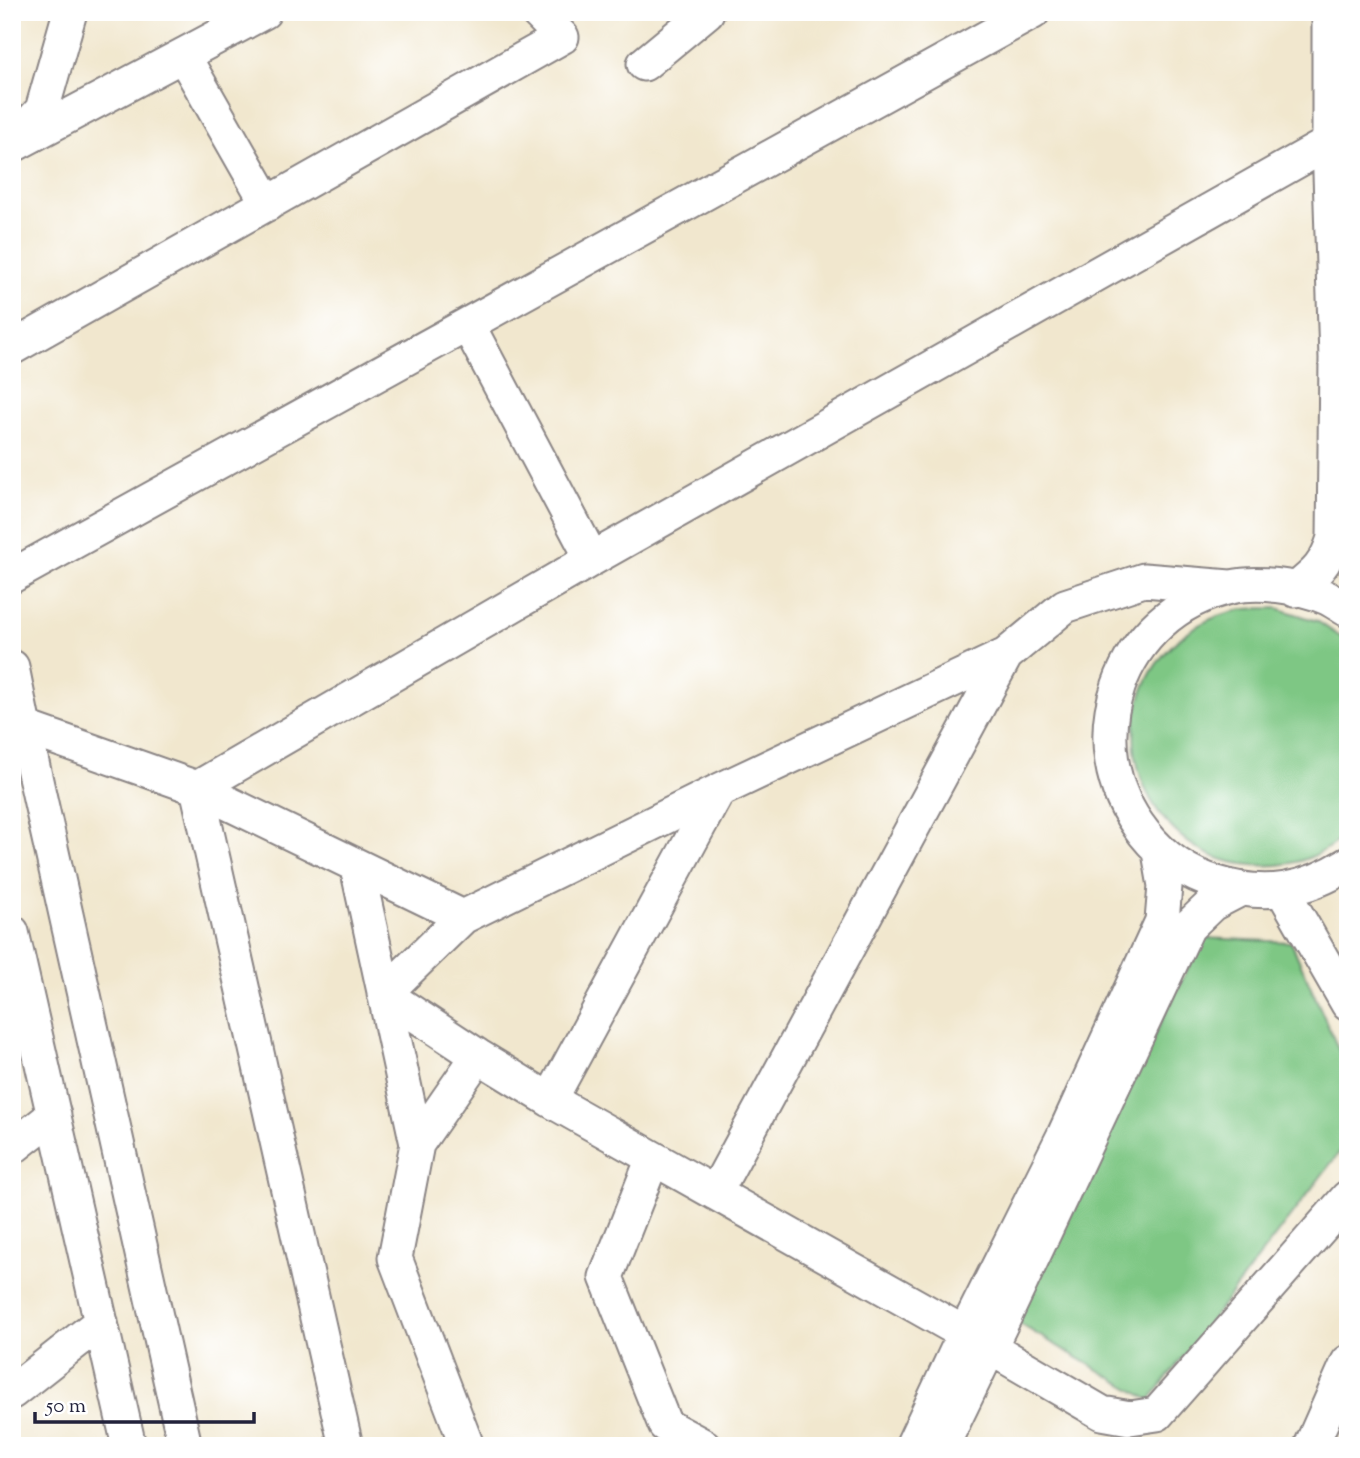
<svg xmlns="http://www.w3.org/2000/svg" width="1360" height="1458" viewBox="0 0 1360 1458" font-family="'Sorts Mill Goudy',serif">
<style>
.green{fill:#7ec784;stroke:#507460;stroke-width:2}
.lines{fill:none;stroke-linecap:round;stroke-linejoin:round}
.minor-casing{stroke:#8a8484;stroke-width:37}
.minor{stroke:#fff;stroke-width:33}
</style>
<rect width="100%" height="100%" fill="#fff"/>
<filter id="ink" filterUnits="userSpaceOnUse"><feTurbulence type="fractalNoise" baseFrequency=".0143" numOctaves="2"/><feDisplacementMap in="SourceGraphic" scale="14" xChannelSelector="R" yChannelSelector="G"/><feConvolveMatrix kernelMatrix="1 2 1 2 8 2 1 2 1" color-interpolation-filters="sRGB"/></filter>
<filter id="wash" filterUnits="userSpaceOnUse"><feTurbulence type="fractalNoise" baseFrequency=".00686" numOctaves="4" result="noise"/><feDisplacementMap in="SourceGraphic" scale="28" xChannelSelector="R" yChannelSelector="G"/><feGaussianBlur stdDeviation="1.57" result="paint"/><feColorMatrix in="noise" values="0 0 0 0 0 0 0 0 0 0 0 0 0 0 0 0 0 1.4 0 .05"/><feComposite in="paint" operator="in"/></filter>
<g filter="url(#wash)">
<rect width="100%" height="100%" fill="#f1e7ce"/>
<path class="green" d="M1277,608L1317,621L1348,642V834C1336,842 1324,852 1311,857C1290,866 1266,867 1243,864C1216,861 1192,848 1173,829C1101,756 1134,635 1235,611C1248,607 1264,609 1277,608Z
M1203,938L1291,942L1348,1071V1141L1150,1400L1013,1320Z"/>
</g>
<g filter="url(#ink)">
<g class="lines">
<defs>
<path id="minor" d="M183,55L268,204
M644,64L707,12
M18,136L42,110L70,12
M12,146L264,12
M468,325L592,559
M12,348L562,37L537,12
M12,576L1033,12
M1230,587L1144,580L1065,606L1006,655L718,791L463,917L384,994L478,1056L550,1100L989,1347L1102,1413L1130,1418L1157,1414L1348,1197
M1295,590C1316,573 1326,565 1334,538L1336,358L1329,143V12
M1348,610C1340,606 1333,600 1325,597C1299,586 1257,581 1231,587C1118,612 1073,744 1144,833C1163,857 1187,874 1217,883C1265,898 1305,891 1348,864
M12,667L24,727L185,1446
M24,727L197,788L463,917
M197,788L592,559L1329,143
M197,788L346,1446
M357,867L417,1144
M1283,891L1348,1004
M12,932L129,1446
M550,1100L718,791
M12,1148L54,1115
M653,1158L606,1277L665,1425L704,1446
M715,1193L1006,655
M12,1392L101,1322
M467,1446L395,1258L417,1144L478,1056
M912,1446L964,1335L1064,1135L1162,921L1165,886L1159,852
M942,1446L1007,1312L1188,927L1212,904L1239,890
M1311,1446L1348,1362"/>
</defs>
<use href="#minor" class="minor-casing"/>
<use href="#minor" class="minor"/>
</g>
</g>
<rect width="1360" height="1458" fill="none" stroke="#fff" stroke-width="42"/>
<path d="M35 1412v10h219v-10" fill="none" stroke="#22223b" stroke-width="3.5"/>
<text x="46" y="1412" font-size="21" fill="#22223b" stroke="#ffffff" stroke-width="5" paint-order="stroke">50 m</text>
</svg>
